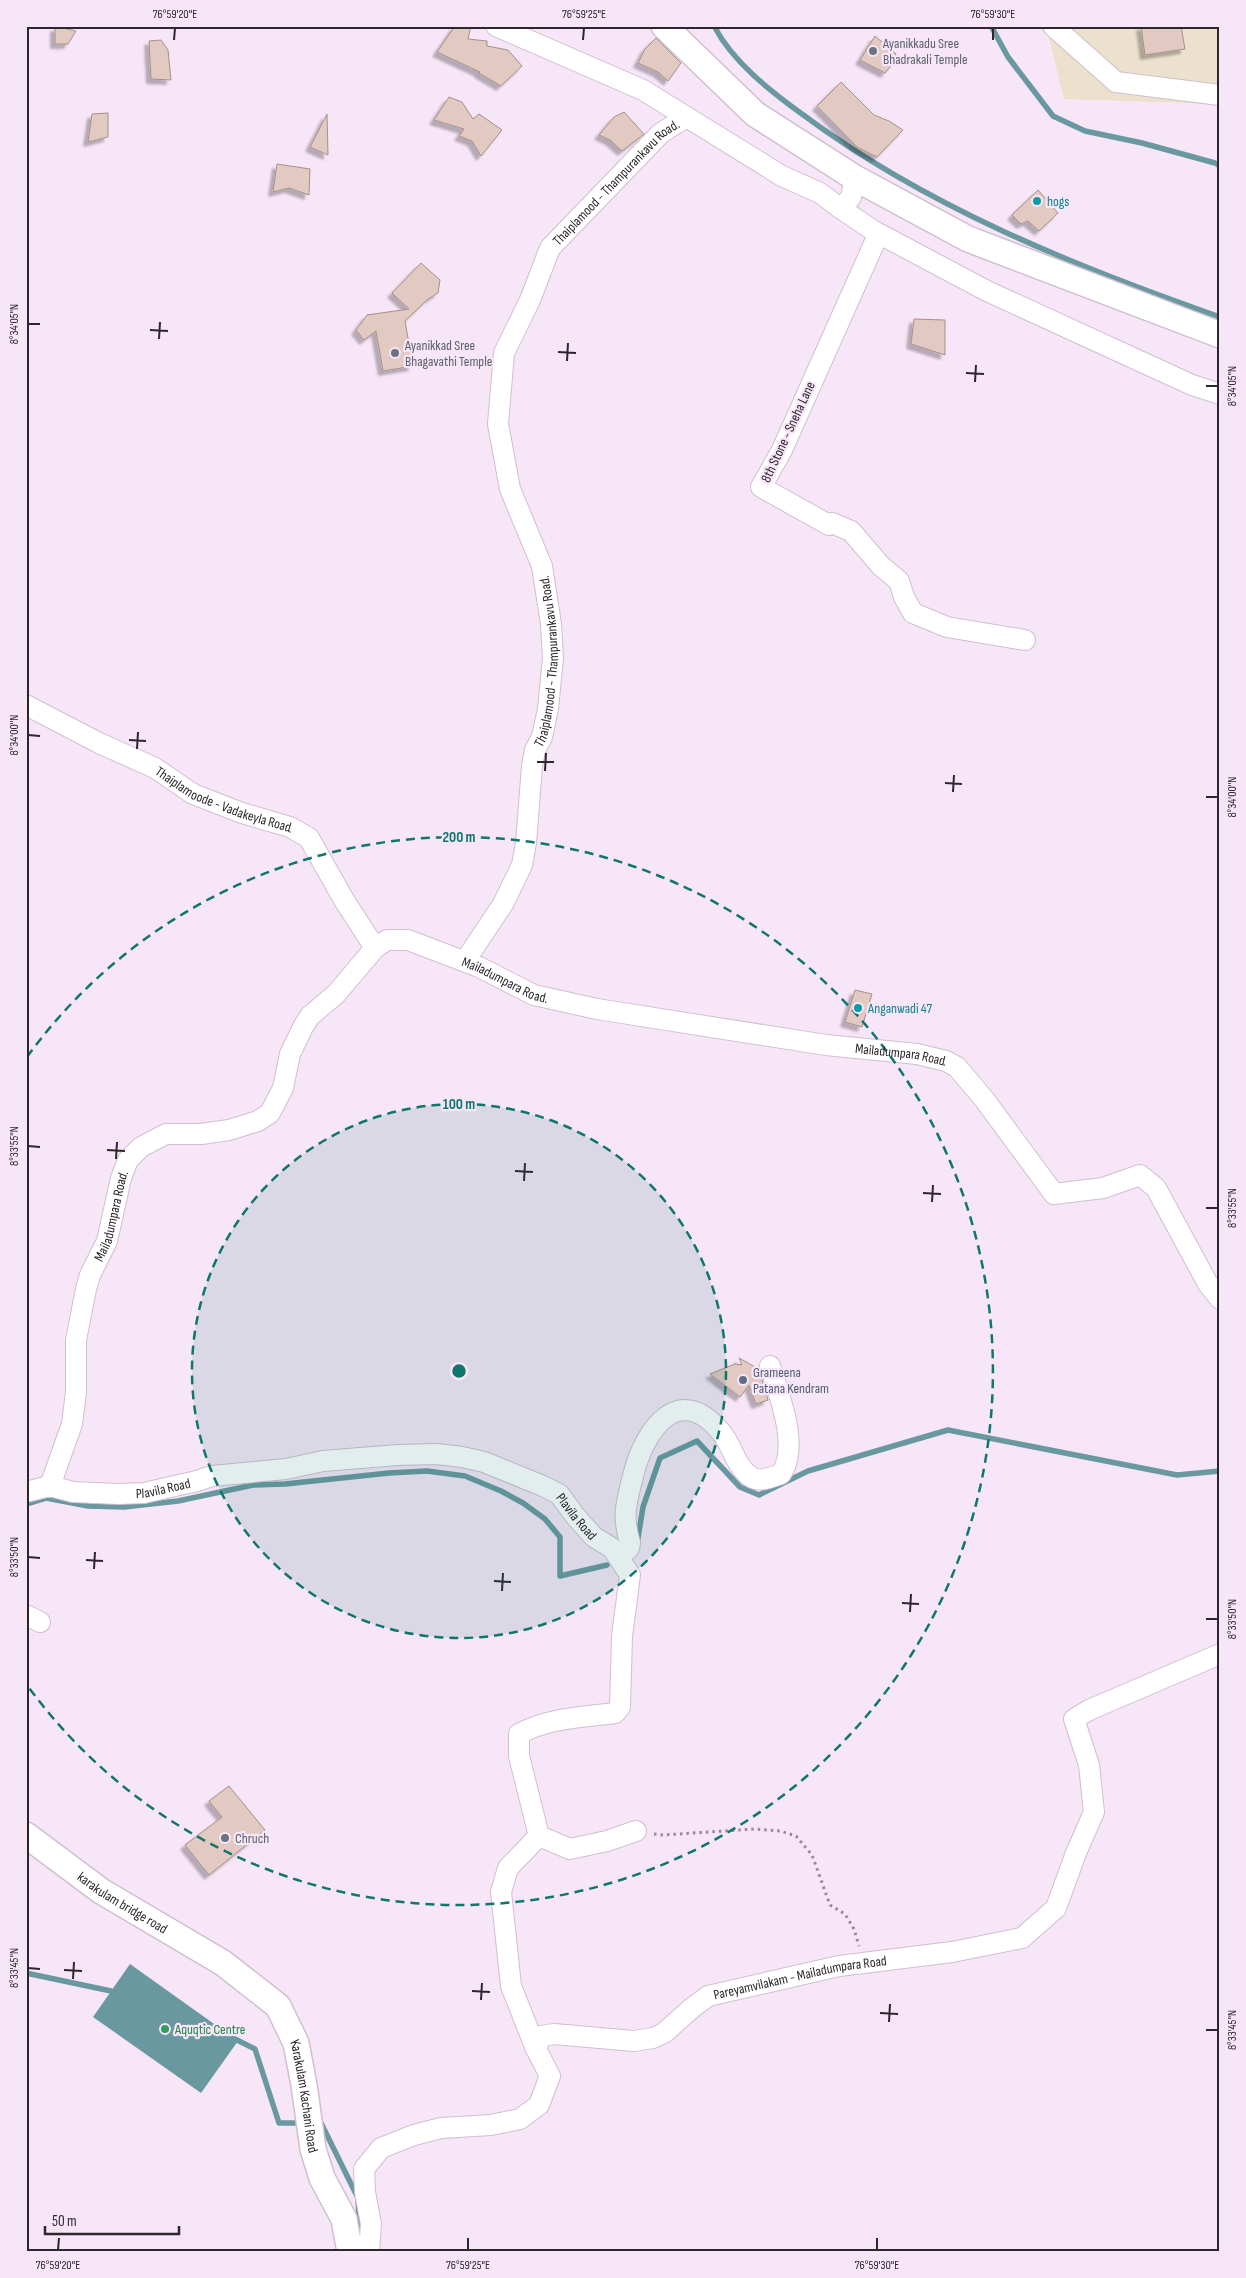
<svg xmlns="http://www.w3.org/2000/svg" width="1246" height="2278" viewBox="0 0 1246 2278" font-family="'Sofia Sans Condensed',sans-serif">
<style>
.industrial{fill:#ebe1cc}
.water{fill:#6998a1}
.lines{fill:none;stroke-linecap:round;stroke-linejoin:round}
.stream{stroke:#6998a1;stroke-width:5.5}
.building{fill:#e2c9c2;stroke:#a68f89;filter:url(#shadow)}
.minor-casing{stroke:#cfbfcf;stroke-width:22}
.major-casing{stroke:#cfbfcf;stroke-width:28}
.path{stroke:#968a96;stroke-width:3;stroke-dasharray:2.5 4;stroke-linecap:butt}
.minor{stroke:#fff;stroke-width:20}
.major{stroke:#fff;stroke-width:25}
.ticks{fill:none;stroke:#2d262d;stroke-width:2}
.ring{fill:none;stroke:#0f766e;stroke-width:2.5;stroke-dasharray:9 6}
.worship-dot{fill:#6b7280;stroke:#f7e6f7;stroke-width:2}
.culture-dot{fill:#0f9aa8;stroke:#f7e6f7;stroke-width:2}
.service-dot{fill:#5c6f8a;stroke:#f7e6f7;stroke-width:2}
.leisure-dot{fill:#2e9e5b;stroke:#f7e6f7;stroke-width:2}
.labels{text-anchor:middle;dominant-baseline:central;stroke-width:4.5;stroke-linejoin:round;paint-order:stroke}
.worship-label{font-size:14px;fill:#5b616d;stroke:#f7e6f7;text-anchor:start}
.street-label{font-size:14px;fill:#2d262d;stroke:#f7e6f7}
.culture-label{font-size:14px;fill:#0d838f;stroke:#f7e6f7;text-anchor:start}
.service-label{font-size:14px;fill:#4e5e75;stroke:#f7e6f7;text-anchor:start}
.leisure-label{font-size:14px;fill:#27864d;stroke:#f7e6f7;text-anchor:start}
.centre{fill:#0f766e;stroke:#f7e6f7;stroke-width:2.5}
.ring-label{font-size:15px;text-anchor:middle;font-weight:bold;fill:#0f766e;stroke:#f7e6f7;stroke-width:4.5;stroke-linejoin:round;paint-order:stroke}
.neatline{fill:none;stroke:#2d262d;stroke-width:2}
.ticks-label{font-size:12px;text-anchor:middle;fill:#2d262d}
</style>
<defs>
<filter id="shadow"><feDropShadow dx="-4.5" dy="4.5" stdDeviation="1" flood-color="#0004"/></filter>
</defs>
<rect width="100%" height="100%" fill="#f7e6f7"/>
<path class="industrial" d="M1046,26H1220V104L1064,99Z"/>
<path class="water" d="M130,1964L238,2041L201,2093L93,2017Z"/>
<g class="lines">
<path class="stream" d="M714,26C733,62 769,90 802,114C927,207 1074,266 1220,317
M991,26L1008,57L1053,116L1085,131L1142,143L1215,163L1220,166
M26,1504L46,1498L88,1506L124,1507L178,1501L253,1485L285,1484L389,1473L427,1471L465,1476L501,1491L523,1503L545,1519L560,1537V1576L607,1565
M637,1544L643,1507L660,1458L697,1441L740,1487L759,1495L808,1471L948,1430L1177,1475L1220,1471
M26,1973L111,1991
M231,2037L255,2049L279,2123H304
M318,2123H321L358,2198L360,2240"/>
</g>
<path class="building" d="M455,26H471L468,39L487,41V46L508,50L522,66L501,86L479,73L480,72L437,52Z
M1141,26H1181L1185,49L1145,55Z
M55,27L63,28L76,31L68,44H55Z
M875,36L896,54L894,62L885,73L860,60Z
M656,38L681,63L668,81L658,72L638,63L645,49Z
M161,40L168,50L171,80L151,79L149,41Z
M841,82L874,115L889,121L903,130L877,157L857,147L817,106Z
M449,97L462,102L473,119L479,114L502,130L481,156L472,141L459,136L464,129L434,120Z
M624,112L644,134L622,151L610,140L599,135L614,117Z
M108,113V137L88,142L92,114Z
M327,114L328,155L310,147Z
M277,164L310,169L309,195L289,188L273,192Z
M1038,190L1058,213L1039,231L1028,221L1021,224L1012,215Z
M421,263L440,280L438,293L428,299L405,321L413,366L383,371L376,331L364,340L356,330L367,315L409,309L392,293Z
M914,319L945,320V355L911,344Z
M855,990L872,994L862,1027L845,1022Z
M739,1358L759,1369L768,1400L756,1404L749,1385L740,1397L710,1374L735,1364L742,1365Z
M229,1786L265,1830L209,1875L185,1845L222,1817L209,1801Z"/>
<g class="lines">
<defs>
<g id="minor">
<path d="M496,26L643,90L782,176L820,193L840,208H842L851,197L855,178"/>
<path d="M1053,26L1116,82L1220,95"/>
<path d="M840,208L874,231L877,237L782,450L761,487L829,525L832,523L851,531L881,566L899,581L904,597L913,613L947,627L1025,640"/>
<path d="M874,231L987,291L1192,385L1220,394"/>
<path id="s1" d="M26,705L99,743L155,768L193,794L242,813L290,827L309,838L344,900L375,948"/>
<path id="s2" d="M465,961L503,904L522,865L526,843L532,766L535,750L542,737L548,709L553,658L551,624L542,566L510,489L498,424L504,353L530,300L550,248L661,133L685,118"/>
<path id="s3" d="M50,1486L72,1424L76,1392V1340L86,1289L90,1275L107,1241L121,1178L128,1160L141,1147L166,1134H201L229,1130L258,1121L270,1113L283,1088L290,1054L303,1027L310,1016L336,994L375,948L387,940H408L479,967L534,995L597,1009L826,1045L917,1054L946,1061L957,1067L984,1099L1054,1194L1103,1188L1140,1175L1156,1188L1208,1284L1220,1299"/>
<path id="s4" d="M26,1492L50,1486L73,1492L118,1494L144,1493L197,1481L212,1476L286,1469L323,1461L398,1455L437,1454L462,1457L484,1462L543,1486L559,1494L576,1517L594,1537L612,1548L630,1575L622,1636L620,1707L615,1713C584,1717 547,1718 519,1734V1756L539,1836L570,1849L607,1841L636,1831"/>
<path d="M619,1557L629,1548L630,1543C622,1515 626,1504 633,1476C645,1427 681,1379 724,1436C733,1449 737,1468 751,1477C760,1483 772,1477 781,1474C800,1447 779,1395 770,1366"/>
<path d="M26,1615L40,1622"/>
<path d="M536,2049L511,1986L501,1892L508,1868L539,1836"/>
<path id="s5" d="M369,2252L371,2224L365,2192L364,2169L381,2148L414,2135L441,2128L491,2125L520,2119L539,2105L550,2076L536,2049L541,2036L554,2034L634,2041L653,2038L664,2033L692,2008L708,1996L839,1966L952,1952L1022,1938L1056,1908L1076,1853L1094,1812L1089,1765L1074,1719L1089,1710L1220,1654"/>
</g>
<g id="major">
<path d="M664,26L755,114L855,178L968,239L1220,335"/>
<path id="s6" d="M26,1835L101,1891L223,1963L278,2006L296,2043L304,2085L313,2149L322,2178L344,2219L350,2252"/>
</g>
</defs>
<use href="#minor" class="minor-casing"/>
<use href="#major" class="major-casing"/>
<path class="path" d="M654,1834L663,1835L754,1829L780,1831L796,1836L812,1855L830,1905L845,1914L854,1929L859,1946"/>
<use href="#minor" class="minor"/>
<use href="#major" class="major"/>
</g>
<path class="ticks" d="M174,40L175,28M583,40L584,28M993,40V28M28,324H40M150,330L168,331M159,339L160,322M558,352L576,353M567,361L568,343M966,373L984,374M975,382L976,365M1206,386H1218M28,735L40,736M129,740L146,741M137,749L138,732M537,762H554M545,771L546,753M945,783L962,784M953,792L954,775M1206,797H1218M28,1146L40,1147M107,1150L125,1151M116,1159L117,1142M515,1171L533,1172M524,1181L525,1163M923,1193L941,1194M932,1202L933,1185M1206,1208H1218M28,1557L40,1558M86,1560L103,1561M94,1569L95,1552M494,1581L511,1582M502,1591L503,1573M902,1603L919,1604M910,1612L911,1594M1206,1619H1218M28,1968L40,1969M64,1970L82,1971M73,1979L74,1962M472,1991L490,1992M481,2000L482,1983M880,2013L898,2014M889,2022L890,2004M1206,2030H1218M58,2250L59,2238M468,2250V2238M877,2250V2238"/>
<circle cx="459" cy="1371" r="267" fill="#0f766e" fill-opacity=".12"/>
<g class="ring">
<circle cx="459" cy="1371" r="267"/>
<path d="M27 1057A534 534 0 1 1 27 1685"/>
</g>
<g class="worship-dot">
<circle cx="873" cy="51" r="5"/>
<circle cx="395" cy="353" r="5"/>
<circle cx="225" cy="1838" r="5"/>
</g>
<g class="culture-dot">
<circle cx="1037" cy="201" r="5"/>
<circle cx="858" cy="1008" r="5"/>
</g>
<circle class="service-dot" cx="743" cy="1380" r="5"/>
<circle class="leisure-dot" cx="165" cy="2029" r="5"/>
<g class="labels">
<g class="worship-label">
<text x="883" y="43">Ayanikkadu Sree<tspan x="883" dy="16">Bhadrakali Temple</tspan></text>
<text x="405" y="345">Ayanikkad Sree<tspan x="405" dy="16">Bhagavathi Temple</tspan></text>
<text x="235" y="1838">Chruch</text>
</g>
<g class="street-label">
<text stroke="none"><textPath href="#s2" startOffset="844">Thaiplamood - Thampurankavu Road.</textPath></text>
<text transform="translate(788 432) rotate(-65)">8th Stone - Sneha Lane</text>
<text stroke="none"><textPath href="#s2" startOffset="319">Thaiplamood - Thampurankavu Road.</textPath></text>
<text stroke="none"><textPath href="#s1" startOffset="221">Thaiplamoode - Vadakeyla Road.</textPath></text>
<text stroke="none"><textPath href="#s3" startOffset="834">Mailadumpara Road.</textPath></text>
<text stroke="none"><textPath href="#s3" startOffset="1239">Mailadumpara Road.</textPath></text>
<text stroke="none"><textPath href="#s3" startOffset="280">Mailadumpara Road.</textPath></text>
<text stroke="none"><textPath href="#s4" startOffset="139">Plavila Road</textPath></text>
<text stroke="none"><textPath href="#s4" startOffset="574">Plavila Road</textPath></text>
<text stroke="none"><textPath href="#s6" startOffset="118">karakulam bridge road</textPath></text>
<text stroke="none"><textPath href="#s5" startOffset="629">Pareyamvilakam - Mailadumpara Road</textPath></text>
<text stroke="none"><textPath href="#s6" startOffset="400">Karakulam Kachani Road</textPath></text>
</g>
<g class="culture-label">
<text x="1047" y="201">hogs</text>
<text x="868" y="1008">Anganwadi 47</text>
</g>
<g class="service-label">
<text x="753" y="1372">Grameena<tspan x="753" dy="16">Patana Kendram</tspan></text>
</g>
<g class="leisure-label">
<text x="175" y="2029">Aquqtic Centre</text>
</g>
</g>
<circle cx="459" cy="1371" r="8" class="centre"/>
<g class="ring-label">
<text x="459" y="842">200 m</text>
<text x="459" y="1109">100 m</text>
</g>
<rect width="1246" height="2278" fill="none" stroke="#f7e6f7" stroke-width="55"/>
<path d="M45 2226v8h134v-8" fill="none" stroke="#2d262d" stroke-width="2.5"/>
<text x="52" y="2226" font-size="15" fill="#2d262d" stroke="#f7e6f7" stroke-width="4" paint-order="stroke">50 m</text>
<rect x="28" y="28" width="1190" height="2222" class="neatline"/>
<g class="ticks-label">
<text x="175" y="18">76°59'20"E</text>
<text x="584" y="18">76°59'25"E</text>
<text x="993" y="18">76°59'30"E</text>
<text transform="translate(14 324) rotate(-90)" y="4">8°34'05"N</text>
<text transform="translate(1232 386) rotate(-90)" y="4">8°34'05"N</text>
<text transform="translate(14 735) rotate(-90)" y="4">8°34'00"N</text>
<text transform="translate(1232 797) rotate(-90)" y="4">8°34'00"N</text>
<text transform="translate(14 1146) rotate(-90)" y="4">8°33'55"N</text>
<text transform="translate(1232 1208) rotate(-90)" y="4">8°33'55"N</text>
<text transform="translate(14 1557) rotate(-90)" y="4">8°33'50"N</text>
<text transform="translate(1232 1619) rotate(-90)" y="4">8°33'50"N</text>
<text transform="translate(14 1968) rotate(-90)" y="4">8°33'45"N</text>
<text transform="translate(1232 2030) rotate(-90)" y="4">8°33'45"N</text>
<text x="58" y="2269">76°59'20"E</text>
<text x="468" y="2269">76°59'25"E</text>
<text x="877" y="2269">76°59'30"E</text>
</g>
</svg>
